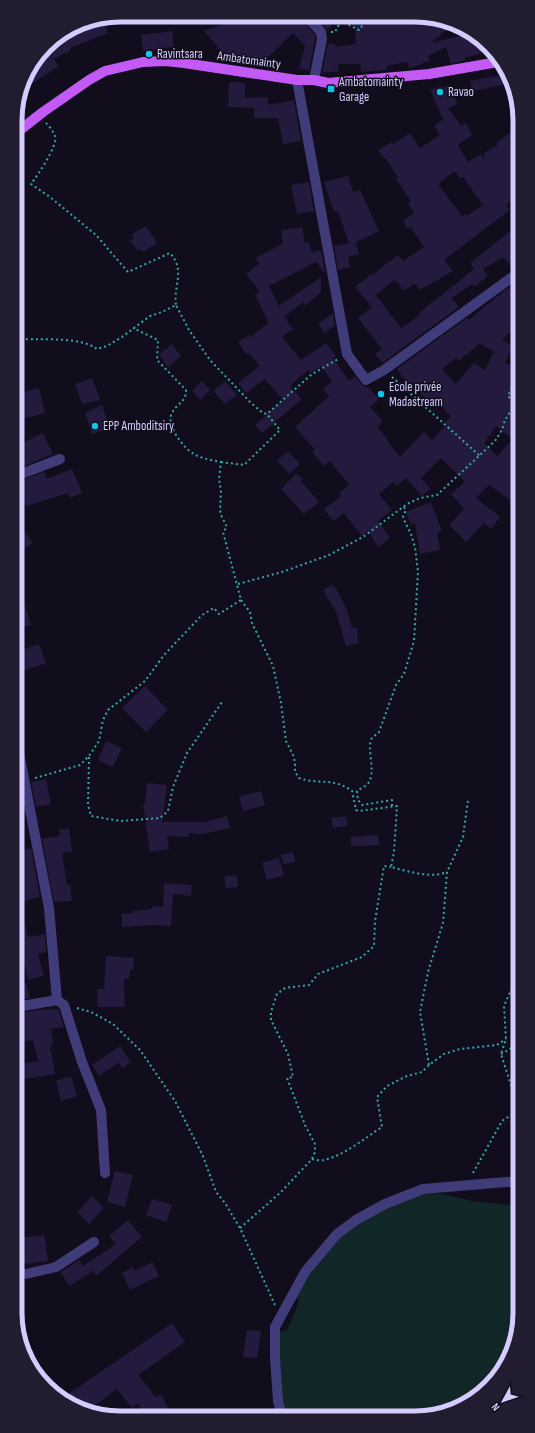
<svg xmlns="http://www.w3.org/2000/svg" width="535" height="1433" viewBox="0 0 535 1433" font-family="'Sofia Sans Condensed',sans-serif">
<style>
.green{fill:#112627}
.building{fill:#231a3d;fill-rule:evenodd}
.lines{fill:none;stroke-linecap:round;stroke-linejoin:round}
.path{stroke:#34a8a7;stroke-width:2;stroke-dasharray:2 3;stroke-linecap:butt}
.minor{stroke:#403b79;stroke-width:10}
.major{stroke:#c35af5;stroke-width:10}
.poi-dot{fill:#0ec5e6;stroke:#110d1d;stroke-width:1.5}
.labels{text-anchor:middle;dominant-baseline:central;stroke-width:3;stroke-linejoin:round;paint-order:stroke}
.poi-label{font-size:13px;fill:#d4ccfc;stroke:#110d1d;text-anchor:start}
.street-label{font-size:13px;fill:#d4ccfc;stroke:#110d1d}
.rim{fill:none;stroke:#d4ccfc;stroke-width:5}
</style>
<rect width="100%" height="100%" fill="#110d1d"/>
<path class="green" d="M421,1193L441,1194L473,1201L520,1206V1319L512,1353L494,1382L468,1404L436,1416H285C279,1389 278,1360 280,1332L287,1330L297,1307L299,1299L294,1293L336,1241L351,1227L386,1208Z"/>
<path class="building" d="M248,16H300L301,20L315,35V39L309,71L299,68L305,46L293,33L263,62L225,55L204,31Z
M319,16L436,17L451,26L431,43L467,34L487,44L489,51L465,58L466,60L451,64L446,47L428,56L430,61L420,64L421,65L409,68L408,62L386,66L387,70L361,72L360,64H338L339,71L322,73L328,44H335V47L356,44L355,27L337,17L327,31L326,28L317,19Z
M102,19L108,33L70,48L71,50L54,59L59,66L21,91L26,73L51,41L80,23Z
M172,31L174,47L143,51L141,35Z
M502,75H505L509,84L472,91L470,81Z
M229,82L245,83V98L268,97V105L294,100L301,141L283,144L278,118H254V108L228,107Z
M449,85L457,104L448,108L461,126L466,123L472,135L458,145L468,162L481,154L482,157L485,156L484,153L498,145L496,143L511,132L518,141V175L513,179L518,186V196L506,205L510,210L444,260L453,271L420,290L415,284L403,291L397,281L396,282L394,280L376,295L401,328L420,315L419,313L474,269L470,263L518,225V246L514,248L518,254V267L513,269L504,257L483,269L488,276L474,287L472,284L452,298L459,307L382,363L375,354L382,349L358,318L372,307L355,287L371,274L372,275L398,255L403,261L424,247L410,227L408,229L403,221L414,213L408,203L411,201L396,179L398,177L385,158H384L378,150L392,142L393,144L410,133L420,148L440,135L434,126L443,119L430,90L442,86L443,88ZM455,171L460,179L463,177L483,205L467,216L465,214L462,216L438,184Z
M348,176L353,192L360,190L379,231L356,242L359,254L348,257L350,267L338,270L334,246L349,243L338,211L334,212L324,182Z
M309,182L314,211L297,214L291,185Z
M146,226L157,243L143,252L141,249L138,251L130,241L134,238L131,235Z
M302,227L305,243L309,242L311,252L321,250L325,272H324L316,262L269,286L279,306L321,277V292L305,306L303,302L284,317L293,329L282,337L301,360L326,343L336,356L333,358L349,381L355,376L361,384L367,388L368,387L379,399L370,407L383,421L377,427L388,440L387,441L400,457L424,432L432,440L447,424L445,422L451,416L437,403L433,407L418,390L414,393L397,369L467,318L469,320L485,306L515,283L518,288V325L502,340L513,346L505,363L518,369L519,490L511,501L489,485L476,498L500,517L491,529L484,523L466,542L449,525L464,509L451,494L465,482L441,458L421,478L431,489L422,496L406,478L397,486L393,482L379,494L392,510L378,521L390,538L378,547L368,531L362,536L344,513L333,521L324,509L341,496L339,493L349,485L330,461L324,466L312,452L315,450L295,427L329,396L323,389L332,381L321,366L310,373L308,370L290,386L302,399L262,433L255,425L283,400L265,379L246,393L238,383L260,366L249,353L246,354L238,342L249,335L250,337L269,323L255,295L260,292L246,274L259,264L256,258L283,243L281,230ZM479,344L494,351L485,370L474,363L456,384L442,369L456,358L459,361ZM496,426L513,439L497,456L484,443Z
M333,313L335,325L325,333L318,324Z
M172,344L181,356L168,367L159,355Z
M92,378L100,400L82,404L75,384Z
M202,381L210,390L200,400L192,391Z
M225,381L237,395L225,404L213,391Z
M39,388L45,413L23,419L21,412L16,413V394Z
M102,405L110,428L92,434L85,413Z
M43,433L53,454L16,469V446Z
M288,451L300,464L290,474L277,461Z
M72,469L82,493L70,498L68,493L26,506L18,482L44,472L47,479Z
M296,473L303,479L301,481L319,502L304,514L281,489Z
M431,502L442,531L437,533L440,550L420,554L415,523L411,525L406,512Z
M16,518L33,543L23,549L16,538Z
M332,585L337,590L347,610L352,628L357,627L358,643L346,646L336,612L323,590Z
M24,602L31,625L16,629V604Z
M39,644L46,663L22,671L16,652Z
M145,686L168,710L146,732L122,708Z
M106,741L122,748L113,767L98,760Z
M46,779L51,804L36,807L31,782Z
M147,783L167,785L162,822H206L227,816L230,828L202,834L189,833L188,837L167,836L169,849L150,852L143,803L145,804Z
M16,784H18L21,799L16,800Z
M261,791L265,805L243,811L239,796Z
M346,816L347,826L333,828L331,818Z
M69,828L72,852L62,853L67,885H70L72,901L54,902L42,839L60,836L59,830Z
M378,835L379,845L351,846V837Z
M31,848L40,897L16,903V851Z
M293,852L295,862L284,864L281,855Z
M279,858L284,875L267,880L262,863Z
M237,875L238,887L226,888L224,877Z
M164,883L192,885L191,896L173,894L171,926L153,925L122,927V914L133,913L132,911L152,909V906L163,907Z
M16,907H20L28,937L45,934L46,952L38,954L44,976L28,980L23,958L19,959L16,949Z
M106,956L134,958L133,970H130L129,979H124L125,1007H98L97,989H104Z
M26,983L30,998L17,1000V985Z
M58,1009L64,1027L51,1029L53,1044L50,1045L55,1074L17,1080V1064L38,1061L33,1040L17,1043V1013L38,1010Z
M120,1046L131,1062L123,1068L118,1063L99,1076L92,1065Z
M71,1076L77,1096L61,1101L56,1081Z
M115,1171L133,1175L125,1207L107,1202Z
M92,1196L104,1208L89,1224L77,1212Z
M152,1199L172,1205L166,1222L146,1215Z
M128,1220L142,1237L96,1276L93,1271L69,1286L61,1272L79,1260L83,1266L116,1244L109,1236Z
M44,1235L48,1261L24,1264L20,1238Z
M153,1262L159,1276L130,1290L122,1273L133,1267L134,1271Z
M172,1323L185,1342L138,1375L156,1397L161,1394L172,1416H145L138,1403L132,1408L117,1389L88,1410L64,1397Z
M247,1330L261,1331L257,1358L243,1357Z"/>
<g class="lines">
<path class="path" d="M331,32H335L341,21L359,30L361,28L365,19L364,17
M46,123C49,126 53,131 55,136C58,146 37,176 31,184L50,197L96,235L128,272L170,253C186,271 173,285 176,305
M16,339C37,340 80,336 97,349L107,346L122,337L150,316L162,312L176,305L189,330L210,360L251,403L263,413L267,414L312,374L338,359
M392,377L480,456
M514,407L518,410
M221,462L244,465L280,430L267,414
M238,584L282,572L329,555L363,537L407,504L420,498L437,495L495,441L502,430L505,420L515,404L508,396L518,374
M241,600L250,612L252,623L273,666L281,703L286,741L293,755L295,762V772L299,778C319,785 333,777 352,791L356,810L359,811L397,806L394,852L391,867C408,871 430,879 447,872
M89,757L88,805L91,816L120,821L160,818L168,811L173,787L187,753L222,702
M35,778L80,765L89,756L99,741L103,720L108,710L145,681L164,655L202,615L214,608L219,614L241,600L223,532L227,527L221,515L220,510L221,491L219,479L221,462C212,460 202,459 194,454C184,449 165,424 172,413C177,403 186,403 186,390L157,360L158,340L133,328
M392,806V800L362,805L358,800L357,791C361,788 367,786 369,782C376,770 366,747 372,738C374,736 377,734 379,732L396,685L404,674L414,641L418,572L415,547L411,534L404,520L403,516L406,510L403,506
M77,1008L91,1012L113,1024L140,1050L175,1101L203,1156L216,1192L225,1203L240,1228L275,1305
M501,1054L519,1044
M429,1065L420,1012L428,972L443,923L447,872L463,837L468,800
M312,1159C316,1160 321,1161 324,1160C345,1155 365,1138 382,1127L377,1097L387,1086L407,1076L422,1072L429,1065L444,1054L460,1049L497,1045L506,1039
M473,1173L502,1121L519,1110L501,1054L506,1039L504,1006L519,972
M240,1228L280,1193L312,1159L315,1152V1144L305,1125L287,1078L293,1077L288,1054L271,1020V1012L277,994L285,988L309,985L318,974L362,957L374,946L375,921L384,866L391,867"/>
<path class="minor" d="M306,16L321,32L322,39L314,80
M297,80L345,343L347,354L366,380L384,370L518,273
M16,476L60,459
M16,737L49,908L57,1000
M17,1007L57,1000L64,1005L82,1062L101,1110L105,1173
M17,1271L19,1273L26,1274L56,1267L94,1242
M282,1416L278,1401L275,1358V1327L305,1272L337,1234L356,1220L385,1204L423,1189L506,1182H520"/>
<path class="major" d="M15,134L43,112L89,80L105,71L143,62L165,61L184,63L297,80H314L328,83L429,74L498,62"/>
</g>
<g class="poi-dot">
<circle cx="149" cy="54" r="4"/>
<rect x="327" y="85" width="8" height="8" rx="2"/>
<circle cx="440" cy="92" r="4"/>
<circle cx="381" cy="394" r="4"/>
<circle cx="95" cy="426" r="4"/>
</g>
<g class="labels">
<g class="poi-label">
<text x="157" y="54">Ravintsara</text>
<text x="339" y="82">Ambatomainty<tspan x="339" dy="15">Garage</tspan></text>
<text x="448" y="92">Ravao</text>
<text x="389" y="387">Ecole privée<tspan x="389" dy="15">Madastream</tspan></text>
<text x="103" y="426">EPP Amboditsiry</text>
</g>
<g class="street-label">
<text transform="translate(249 60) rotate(8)">Ambatomainty</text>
</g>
</g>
<path d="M0 0H535V1433H0ZM120 22H415A98 98 0 0 1 513 120V1313A98 98 0 0 1 415 1411H120A98 98 0 0 1 22 1313V120A98 98 0 0 1 120 22Z" fill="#211c2f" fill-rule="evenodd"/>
<path class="rim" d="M120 22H415A98 98 0 0 1 513 120V1313A98 98 0 0 1 415 1411H120A98 98 0 0 1 22 1313V120A98 98 0 0 1 120 22Z"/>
<g transform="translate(503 1401) rotate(230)" stroke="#110d1d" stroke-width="3" paint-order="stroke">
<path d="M0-3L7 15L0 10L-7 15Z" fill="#d4ccfc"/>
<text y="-6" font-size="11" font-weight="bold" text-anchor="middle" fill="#d4ccfc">N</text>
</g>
</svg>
